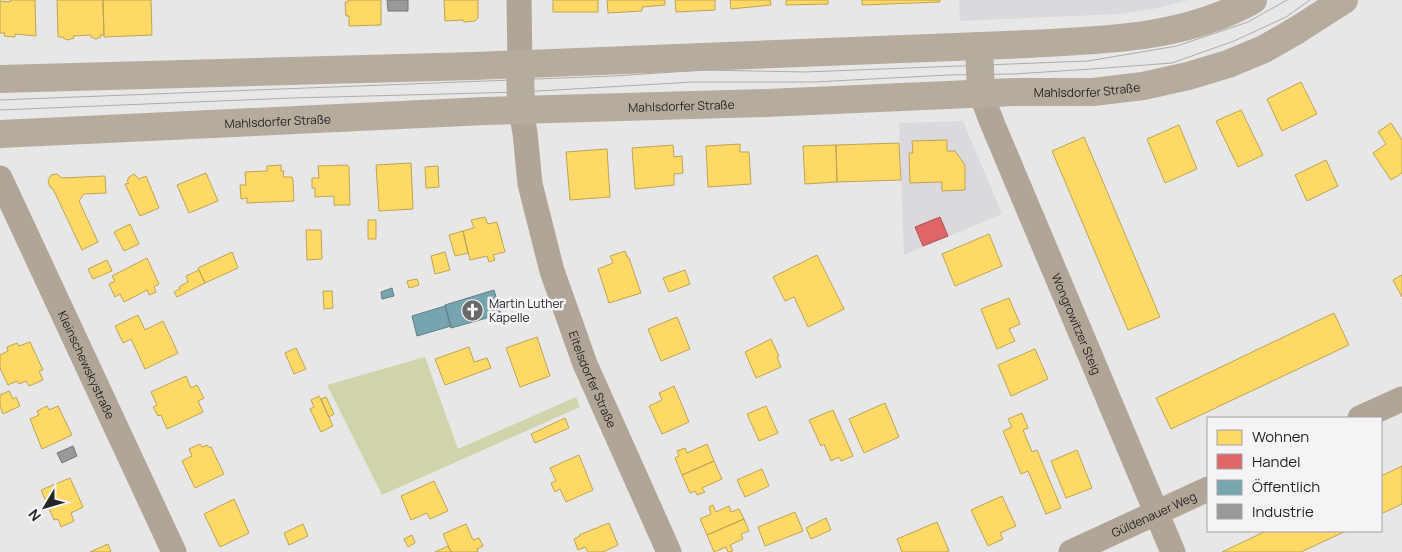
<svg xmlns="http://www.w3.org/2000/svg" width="1402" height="552" viewBox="0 0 1402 552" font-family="Manrope,sans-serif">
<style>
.built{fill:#dbd9de}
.green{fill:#d1d4aa}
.homes{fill:#ffd966;stroke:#bea353}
.shops{fill:#e06666;stroke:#a85253}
.public{fill:#76a5af;stroke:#5e7f86}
.industry{fill:#999;stroke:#767676}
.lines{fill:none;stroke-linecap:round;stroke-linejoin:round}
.street{stroke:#b0a596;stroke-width:25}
.secondary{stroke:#b6ac9e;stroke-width:28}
.tram{stroke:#afaba4;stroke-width:1}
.labels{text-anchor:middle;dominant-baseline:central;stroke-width:5;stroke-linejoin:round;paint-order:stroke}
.street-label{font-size:12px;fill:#252526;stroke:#f5f3f6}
.poi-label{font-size:12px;fill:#252526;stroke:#f5f3f6;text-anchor:start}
</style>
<rect width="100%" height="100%" fill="#e8e7e8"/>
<path class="built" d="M959,0H1189L1153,9L1121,14L960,21Z
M963,121L1002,214L904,255L899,123Z"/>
<path class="green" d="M425,357L458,449L576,397L580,407L382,495L327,385Z"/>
<path class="homes" d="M10,0H35L36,36L15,34V37L4,36L5,33H0V1L10,2Z
M57,0H103L104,35H100L101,37L96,39L91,37V35L73,36L74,38L68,40L63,38V37H58Z
M103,0H151L152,35L104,37Z
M348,0H381V25L349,26V16H346L345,2H348Z
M444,0H478V18L475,21L464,22L463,20L445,21Z
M553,0H598V12H553Z
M607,0H665V5L642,7V11L608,13Z
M675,0H715V10L676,12Z
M730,0H770L771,5L731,9Z
M786,0H828V4L786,5Z
M862,0H940V2L862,5Z
M1301,82L1317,114L1282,131L1267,99Z
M1241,110L1263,155L1238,167L1216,121Z
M1391,123L1402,140V173L1391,180L1373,153L1386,144L1378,132Z
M1179,125L1197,169L1165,183L1147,139Z
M1084,137L1160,317L1128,330L1052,151Z
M947,140V151H955L965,165V190L942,191V182L910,183L909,153H913L912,141Z
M899,143L901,180L837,182L836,145Z
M740,144V152H749L751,184L708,187L706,146Z
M673,145L674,157L682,156L683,173L674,174V185L635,189L632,148Z
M836,145L837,182L805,184L803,146Z
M607,149L610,197L570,200L566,152Z
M1326,160L1338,186L1307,201L1295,175Z
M411,163L413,209L379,211L376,165Z
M281,165V171H284L283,177H292L293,180L294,201L247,203V198L241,199L240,185H246L245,172L267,171V166Z
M347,165L349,167L350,205H334V196L315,197V188H312V178H319L318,166Z
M438,166L439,187L426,188L425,167Z
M206,173L218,201L189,213L177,185Z
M57,174L62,178L105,176L106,193L84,194L79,201L98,242L82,250L53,189L50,187L48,181L51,175Z
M134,174L139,179L146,176L159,208L140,216L125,184L129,183L127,181L129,177Z
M485,217L488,224L497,222L505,252L493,255L495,260L489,262L487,256L470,260L463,231L474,228L471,220Z
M368,220H376V239H368Z
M130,224L139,244L124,251L114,232Z
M306,230H321L322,259L307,260Z
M463,231L468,253L455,256L449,235Z
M989,234L1002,266L955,286L942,254Z
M625,251L628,258H629L641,293L609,303L598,269L613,263L610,256Z
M232,252L238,268L205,283L198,268Z
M445,252L450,270L435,274L431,256Z
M817,255L844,309L808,327L794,297L785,301L773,277Z
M147,258L159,284L154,287L156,292L149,295L147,290L124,302L120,294L115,297L109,284L115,281L112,276Z
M107,260L112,271L93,279L88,269Z
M199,270L205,283L177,297L174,292L180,289L179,287L188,282L186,276Z
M685,270L690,284L669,292L663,278Z
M1402,275V297L1393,280Z
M417,279L419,285L409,288L407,281Z
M323,291H332L333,308L324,309Z
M1009,298L1020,324L1009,329L1015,341L997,349L981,309Z
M1334,313L1349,345L1171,429L1156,398Z
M138,315L145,330L163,321L178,353L145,369L131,339L123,343L115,326Z
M677,317L690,349L661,361L648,329Z
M537,337L550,376L520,387L506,348Z
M771,339L779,356L777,357L781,367L756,378L745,352Z
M30,342L43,370L39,371L43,380L29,386L26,381L19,384L17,381L8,385L0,368V355L8,351L7,347L17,343L19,346Z
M469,347L474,362L487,358L491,368L445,385L435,359Z
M296,348L306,369L294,374L285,353Z
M1035,349L1048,379L1011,396L998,365Z
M186,376L191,388L197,385L204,398L198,401L203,412L167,429L161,415L158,416L153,407L157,405L151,392Z
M674,386L689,422L662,434L649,406L662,400L659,393Z
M9,391L13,399L16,397L20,406L3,414L0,406V395Z
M319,396L333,426L321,432L310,409L314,407L311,400Z
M326,397L334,414L329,417L321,399Z
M885,403L899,437L864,453L849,419Z
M47,406L49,410L58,406L72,435L42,449L30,419L39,415L37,411Z
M766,406L778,433L759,441L747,414Z
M833,410L853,456L841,461L839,457L831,461L824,444L821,446L809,420Z
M1022,413L1028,428L1023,430L1032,452L1037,450L1061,508L1046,514L1028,471L1021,474L1003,431L1012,427L1008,419Z
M565,418L569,428L535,443L531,434Z
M200,444L202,447L207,445L210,448L211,447L224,474L195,488L182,461L192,456L189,449Z
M707,444L714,461L682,475L675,458L679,456L677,451L685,448L687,453Z
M1077,450L1092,488L1066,498L1051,461Z
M579,455L593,490L566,502L560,489L555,492L551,483L556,481L550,468Z
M714,461L722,479L702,488L705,492L697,495L695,491L690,493L682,475Z
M1402,466V504L1381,514V476Z
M762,469L769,486L745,497L737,480Z
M70,478L83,507L71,513L74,521L61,527L58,519L54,520L41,490Z
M434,481L448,511L430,519L427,513L411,520L401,496Z
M1002,496L1016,526L1000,533L1003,539L988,546L971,510Z
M234,499L249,533L220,547L204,514Z
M713,505L716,512L729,506L731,512L739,509L744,519L707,535L700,519L711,514L709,507Z
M795,512L803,531L765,546L758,527Z
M826,518L831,530L811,539L806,528Z
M744,519L749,531L741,534L743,539L730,545L733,551L728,552L726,547L714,552L707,535Z
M937,522L949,551L946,552H902L897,539Z
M609,523L618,545L603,552H588L585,547L578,550L574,539L580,536L579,535Z
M303,524L308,536L289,545L284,533Z
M466,524L473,540L479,538L483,546L477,549L478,552H451L443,534Z
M1266,531H1346L1301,552H1222Z
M412,535L415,543L408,547L404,539Z
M108,544L111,552H90Z
M448,546L451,552H435Z"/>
<path class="shops" d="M940,217L948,236L923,246L915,227Z"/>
<path class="public" d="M392,288L394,296L382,299L381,292Z
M494,290L501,314L451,328L445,305Z
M445,306L451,326L417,336L412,316Z"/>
<path class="industry" d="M387,0H408V11H388Z
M73,446L77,456L62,463L57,453Z"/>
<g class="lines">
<g class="street">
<path d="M519,0L520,65"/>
<path id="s1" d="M981,94L993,125L1173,552"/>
<path id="s2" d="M521,110L525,133L530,184L552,271L585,364L669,552"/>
<path id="s3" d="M0,178L174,552"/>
<path d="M1360,418L1402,399"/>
<path id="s4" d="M1071,552L1208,489"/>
</g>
<g class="secondary">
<path d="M979,46L981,94"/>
<path d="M520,65L521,110"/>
<path d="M0,79L474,66L1028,44C1104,40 1184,39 1253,0"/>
<path id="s5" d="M0,134L485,111L767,103L1015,92H1093L1143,86L1188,76L1228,64L1264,49L1297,30L1344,0"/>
</g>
<path class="tram" d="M0,100L614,76L703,70L805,72L1088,61L1177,46L1248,22L1287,0
M0,110L292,98L521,92L693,82H814L948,75L1014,74L1092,69L1172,63L1234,41L1286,17L1310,0"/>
</g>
<defs>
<symbol id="church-disc" viewBox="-11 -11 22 22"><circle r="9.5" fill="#69696a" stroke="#f5f3f6"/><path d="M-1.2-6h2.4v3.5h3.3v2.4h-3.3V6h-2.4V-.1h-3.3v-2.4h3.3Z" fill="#fff"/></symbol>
</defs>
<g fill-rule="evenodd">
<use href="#church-disc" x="460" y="298" width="25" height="25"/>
</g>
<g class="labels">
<g class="street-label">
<text stroke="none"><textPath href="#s5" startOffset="1088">Mahlsdorfer Straße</textPath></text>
<text stroke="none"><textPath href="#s5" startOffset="682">Mahlsdorfer Straße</textPath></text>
<text stroke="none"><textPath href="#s5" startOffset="278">Mahlsdorfer Straße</textPath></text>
<text stroke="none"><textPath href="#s1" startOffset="249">Wongrowitzer Steig</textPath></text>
<text stroke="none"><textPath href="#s3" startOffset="206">Kleinschewskystraße</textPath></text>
<text stroke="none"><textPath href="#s2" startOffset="280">Eitelsdorfer Straße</textPath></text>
<text stroke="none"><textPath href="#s4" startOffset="91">Güldenauer Weg</textPath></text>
</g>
<g class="poi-label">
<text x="489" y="303">Martin Luther<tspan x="489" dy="14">Kapelle</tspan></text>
</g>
</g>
<rect x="1207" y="417" width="175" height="115" fill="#f5f3f6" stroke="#a2a1a3"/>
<rect x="1217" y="430" width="25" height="15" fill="#ffd966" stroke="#a2a1a3"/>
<text x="1252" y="442" font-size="15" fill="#252526">Wohnen</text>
<rect x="1217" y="454" width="25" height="15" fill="#e06666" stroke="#a2a1a3"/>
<text x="1252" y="467" font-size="15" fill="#252526">Handel</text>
<rect x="1217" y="480" width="25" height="15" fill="#76a5af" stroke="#a2a1a3"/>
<text x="1252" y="492" font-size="15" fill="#252526">Öffentlich</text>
<rect x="1217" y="504" width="25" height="15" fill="#999999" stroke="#a2a1a3"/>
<text x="1252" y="517" font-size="15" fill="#252526">Industrie</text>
<g transform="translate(45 507) rotate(232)" stroke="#f5f3f6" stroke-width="4" paint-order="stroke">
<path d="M0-4L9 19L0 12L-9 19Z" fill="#252526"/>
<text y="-8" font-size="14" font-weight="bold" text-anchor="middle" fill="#252526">N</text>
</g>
</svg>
